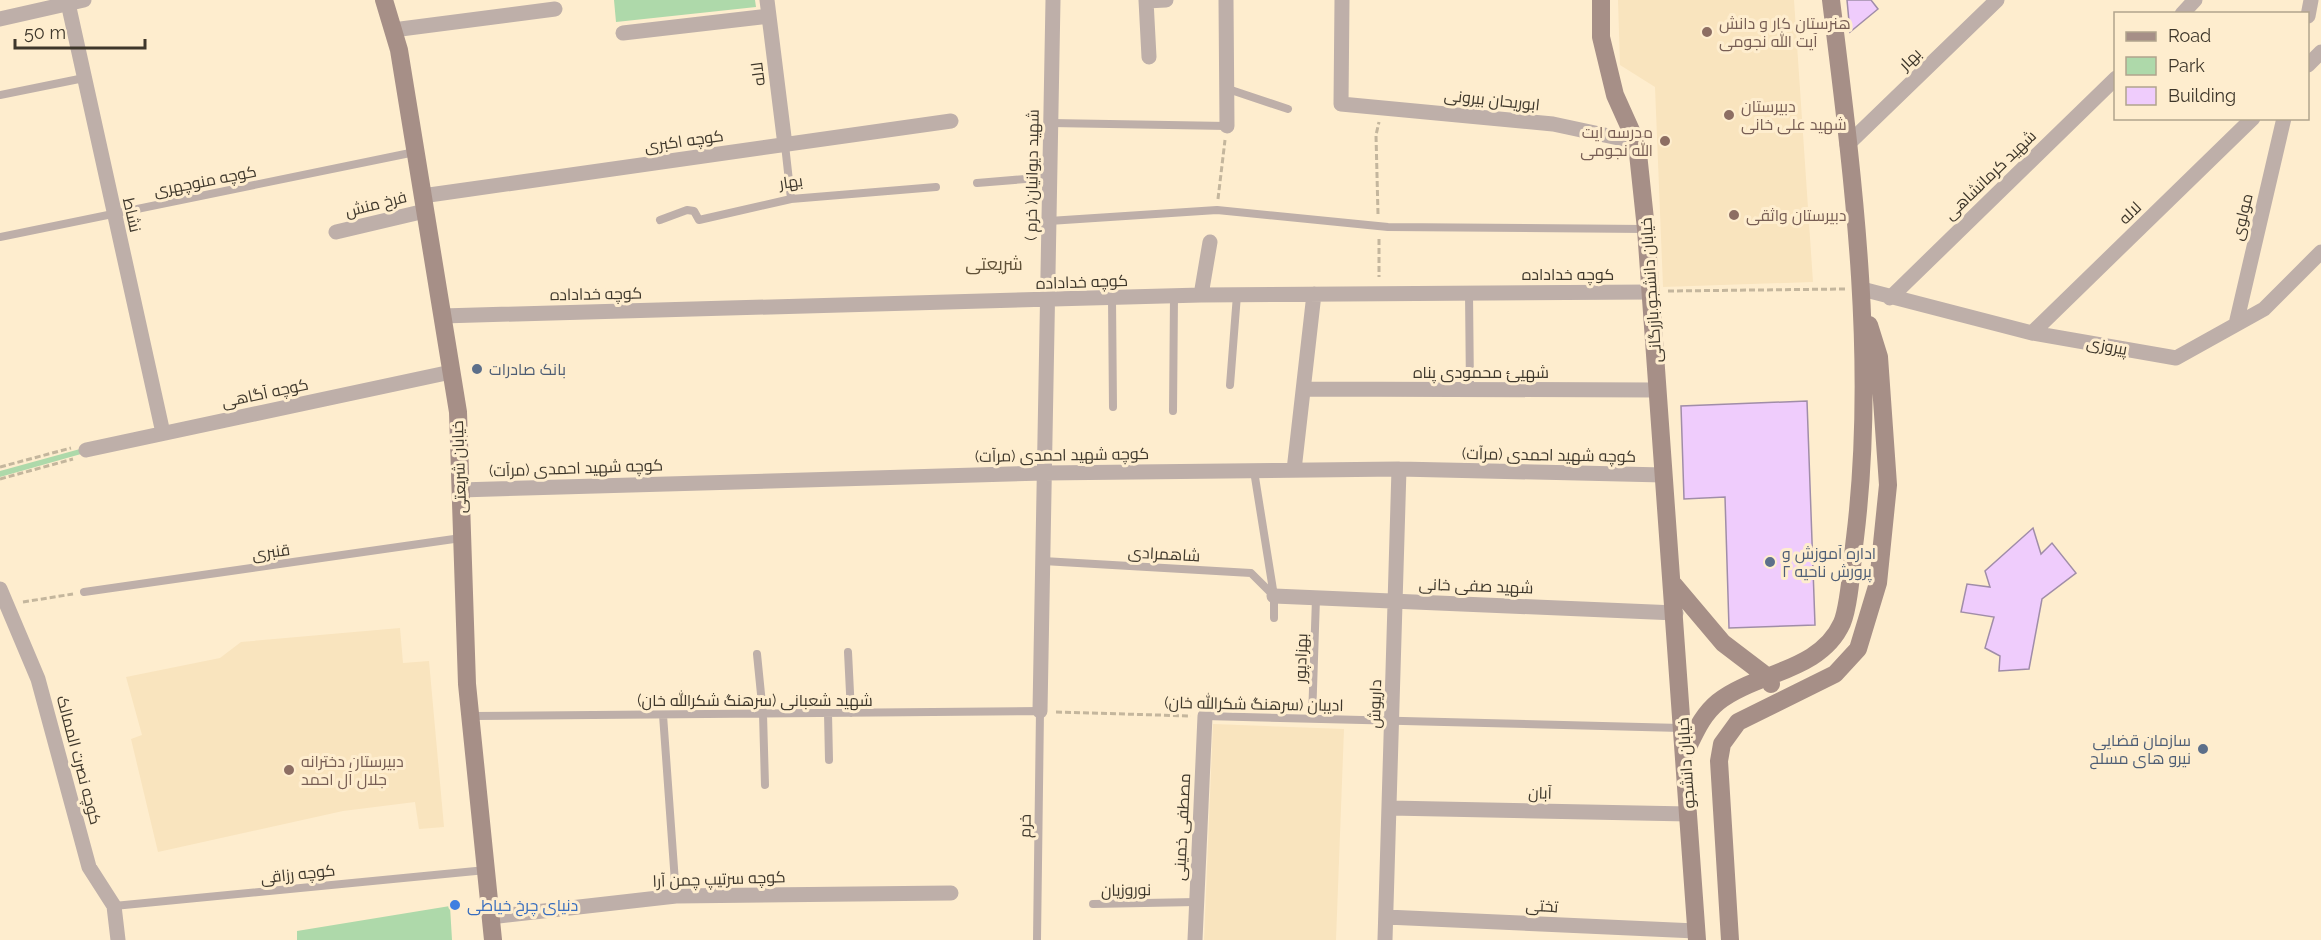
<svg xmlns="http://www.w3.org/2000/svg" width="2321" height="940" viewBox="0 0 2321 940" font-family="Raleway,Cairo,sans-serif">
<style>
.built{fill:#f9e4be}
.green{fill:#aed9aa}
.building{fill:#efccfc;stroke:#a08da8;stroke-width:1.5}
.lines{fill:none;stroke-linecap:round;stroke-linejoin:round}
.path{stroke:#c4b69d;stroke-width:3;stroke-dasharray:6 3;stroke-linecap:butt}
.lane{stroke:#beafa9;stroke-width:8}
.street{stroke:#beafa9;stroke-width:15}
.secondary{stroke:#a68f87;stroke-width:18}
.education-dot{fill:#8d6e63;stroke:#feedce;stroke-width:2}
.service-dot{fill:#5c6f8a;stroke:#feedce;stroke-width:2}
.shop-dot{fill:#3f7fe0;stroke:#feedce;stroke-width:2}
.labels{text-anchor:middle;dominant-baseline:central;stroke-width:6;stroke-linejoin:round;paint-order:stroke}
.education-label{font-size:16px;fill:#785e54;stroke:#feedce;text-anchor:start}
.street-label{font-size:16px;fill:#3e372b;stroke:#feedce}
.service-label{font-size:16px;fill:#4e5e75;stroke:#feedce;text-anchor:start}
.shop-label{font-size:16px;fill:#366cbe;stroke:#feedce;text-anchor:start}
.neighbourhood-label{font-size:18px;fill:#605137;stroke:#feedce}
</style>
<rect width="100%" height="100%" fill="#feedce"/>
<path class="built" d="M1618,0H1794L1813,282L1663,287L1655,87L1620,65Z
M400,628L403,663L429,661L444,827L419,829L415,802L343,811L158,852L131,739L142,735L126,677L220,658L241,642Z
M1213,724L1344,729L1336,940H1204Z"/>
<path class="green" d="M614,0H755L756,7L616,22Z
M80,449L81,454L0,477V471Z
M450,906L452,940H297V931Z"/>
<path class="building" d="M1847,0H1871L1878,9L1850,32Z
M1807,401L1815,625L1729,628L1725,497L1684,499L1681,406Z
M2033,528L2041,554L2052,543L2076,573L2042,599L2029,669L1999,671L2000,656L1985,648L1994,617L1961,612L1967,584L1990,587L1985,571Z"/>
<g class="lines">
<path class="path" d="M1218,199L1225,140
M1378,214L1376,135L1379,122
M1379,239V277
M1668,291L1845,289
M0,467L71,448
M0,479L73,459
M23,602L73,594
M1056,712L1191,716"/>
<path class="lane" d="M1228,89L1288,109
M0,95L84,78
M1051,123L1227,126
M785,145L791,199
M977,183L1050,177
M660,220L687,210L694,211L699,220L791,199L936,187
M1049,221L1217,210L1388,227L1646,229
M0,237L415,152
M1469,293L1470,390
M1112,299L1113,407
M1230,385L1237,295
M1173,411L1174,296
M1254,471L1274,596V618
M1043,561L1251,573L1274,596
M84,592L461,538
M848,652L851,713
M757,654L763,714L765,785
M828,713L829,760
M663,715L676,896
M472,716L1040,711L1037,940
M1205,716L1681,728
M1312,719L1316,598
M1093,904L1196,902
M114,906L486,870"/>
<path class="street" d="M767,0L785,145
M1146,0L1149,57
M1226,0L1227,126
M1342,0L1341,104L1553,124L1637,142
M1146,1L1166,0
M68,3L163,433
M2182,14L2195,0
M2308,16L2311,0
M0,19L84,0
M393,30L555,9
M623,33L769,16
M2308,65L2321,52
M1847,145L1997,0
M422,196L951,121
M336,232L425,211
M1862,289L2032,333L2176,358L2264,309L2321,252
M1201,295L1210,242
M1890,298L2116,78
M442,316L1201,295L1651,292
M2236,324L2284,118
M2032,333L2253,118
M1304,389L1658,390
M86,450L451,372
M1294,470L1314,294
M460,490L1044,473L1399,469L1664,475
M0,589L38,679L89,867L114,906L118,940
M1274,596L1676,613
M1040,711L1053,0
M1390,808L1689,814
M490,917L676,896L951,893
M1386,917L1696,931
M1195,940L1205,716
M1385,940L1399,469"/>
<path class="secondary" d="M384,0L399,50L458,412L467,684L493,940
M1601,0V37L1615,95L1637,144L1646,229L1697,940
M1674,585L1723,643L1769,678L1771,684
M1686,751C1695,733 1702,715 1718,702C1756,672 1820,672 1842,623C1850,604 1852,560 1855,538C1877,359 1853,178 1831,0
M1730,940L1719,761L1722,744L1738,722L1835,674L1858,649L1878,583L1888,485L1879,357L1869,325"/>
</g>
<g class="education-dot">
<circle cx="1707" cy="32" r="6"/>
<circle cx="1729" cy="115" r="6"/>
<circle cx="1665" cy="141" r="6"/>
<circle cx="1734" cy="215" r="6"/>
<circle cx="289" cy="770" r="6"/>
</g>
<g class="service-dot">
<circle cx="477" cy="369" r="6"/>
<circle cx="1770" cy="562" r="6"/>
<circle cx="2203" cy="749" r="6"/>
</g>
<circle class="shop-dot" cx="455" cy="905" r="6"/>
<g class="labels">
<g class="education-label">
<text x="1719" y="23">هنرستان کار و دانش<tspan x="1719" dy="18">آیت الله نجومی</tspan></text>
<text x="1741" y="106">دبیرستان<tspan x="1741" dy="18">شهید علی خانی</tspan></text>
<text x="1653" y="132" text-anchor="end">مدرسه ایت<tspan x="1653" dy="18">الله نجومی</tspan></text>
<text x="1746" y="215">دبیرستان واثقی</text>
<text x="301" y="761">دبیرستان دخترانه<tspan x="301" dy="18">جلال آل احمد</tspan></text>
</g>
<g class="street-label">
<text transform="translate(1910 59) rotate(-44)">بهار</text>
<text transform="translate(758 74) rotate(-97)">لاله</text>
<text transform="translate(1492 100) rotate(6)">ابوریحان بیرونی</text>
<text transform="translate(684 141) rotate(-8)">کوچه اکبری</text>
<text transform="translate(1032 175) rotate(-89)">شهید دیوانیان( خرم )</text>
<text transform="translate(1990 175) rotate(-44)">شهید کرمانشاهی</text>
<text transform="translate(205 181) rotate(-11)">کوچه منوچهری</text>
<text transform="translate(791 182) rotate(-8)">بهار</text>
<text transform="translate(376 204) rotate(-14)">فرخ منش</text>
<text transform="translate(2130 213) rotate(-44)">لاله</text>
<text transform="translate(132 215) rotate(77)">نشاط</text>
<text transform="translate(2242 217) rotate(-77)">مولوی</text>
<text x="1568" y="274">کوچه خداداده</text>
<text transform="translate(1082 282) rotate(-2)">کوچه خداداده</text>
<text transform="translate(1651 290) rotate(-94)">خیابان دانشجو.بازرگانی</text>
<text transform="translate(596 294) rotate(-1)">کوچه خداداده</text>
<text transform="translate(2107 346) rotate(10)">پیروزی</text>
<text x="1481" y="372">شهیئ محمودی پناه</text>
<text transform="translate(265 393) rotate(-12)">کوچه آگاهی</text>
<text transform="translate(1062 455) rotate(-1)">کوچه شهید احمدی (مرآت)</text>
<text transform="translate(1549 455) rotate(1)">کوچه شهید احمدی (مرآت)</text>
<text transform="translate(459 467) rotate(-92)">خیابان شریعتی</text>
<text transform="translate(576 468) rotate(-2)">کوچه شهید احمدی (مرآت)</text>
<text transform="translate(271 552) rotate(-8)">قنبری</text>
<text transform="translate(1164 554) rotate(3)">شاهمرادی</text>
<text transform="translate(1476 586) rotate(2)">شهید صفی خانی</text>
<text transform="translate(1301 658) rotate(-88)">بهزادپور</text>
<text x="755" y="700">شهید شعبانی (سرهنگ شکرالله خان)</text>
<text transform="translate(1254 704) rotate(1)">ادیبان (سرهنگ شکرالله خان)</text>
<text transform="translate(1375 704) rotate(-88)">داریوش</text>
<text transform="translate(79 760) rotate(75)">کوچه نصرت الممالک</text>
<text transform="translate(1686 763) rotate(-94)">خیابان دانشجو</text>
<text transform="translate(1540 793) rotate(1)">آبان</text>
<text transform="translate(1025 826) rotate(-89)">خرم</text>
<text transform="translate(1182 827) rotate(-87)">مصطفی خمینی</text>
<text transform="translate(298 874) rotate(-6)">کوچه رزاقی</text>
<text transform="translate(719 879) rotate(-2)">کوچه سرتیپ چمن آرا</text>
<text transform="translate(1126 890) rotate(-1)">نوروزیان</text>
<text transform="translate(1542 906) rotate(3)">تختی</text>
</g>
<g class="service-label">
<text x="489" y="369">بانک صادرات</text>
<text x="1782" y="553">اداره آموزش و<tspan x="1782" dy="18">پرورش ناحیه ۲</tspan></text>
<text x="2191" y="740" text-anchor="end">سازمان قضایی<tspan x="2191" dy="18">نیرو های مسلح</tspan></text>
</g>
<g class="shop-label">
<text x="467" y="905">دنیای چرخ خیاطی</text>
</g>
<g class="neighbourhood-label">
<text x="994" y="263">شریعتی</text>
</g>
</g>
<rect x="2114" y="12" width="195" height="108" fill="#feedce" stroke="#b1a48d" stroke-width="1.5"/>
<rect x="2126" y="32" width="30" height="9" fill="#a68f87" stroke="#b1a48d" stroke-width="1.5"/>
<text x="2168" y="42" font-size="18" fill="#3e372b">Road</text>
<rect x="2126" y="57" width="30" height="18" fill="#aed9aa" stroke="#b1a48d" stroke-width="1.5"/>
<text x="2168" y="72" font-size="18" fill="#3e372b">Park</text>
<rect x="2126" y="87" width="30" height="18" fill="#efccfc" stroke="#b1a48d" stroke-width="1.5"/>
<text x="2168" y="102" font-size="18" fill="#3e372b">Building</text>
<path d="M15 39v9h130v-9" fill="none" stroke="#3e372b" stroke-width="3"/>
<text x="24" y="39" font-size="18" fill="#3e372b" stroke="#feedce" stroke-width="4.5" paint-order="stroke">50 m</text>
</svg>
